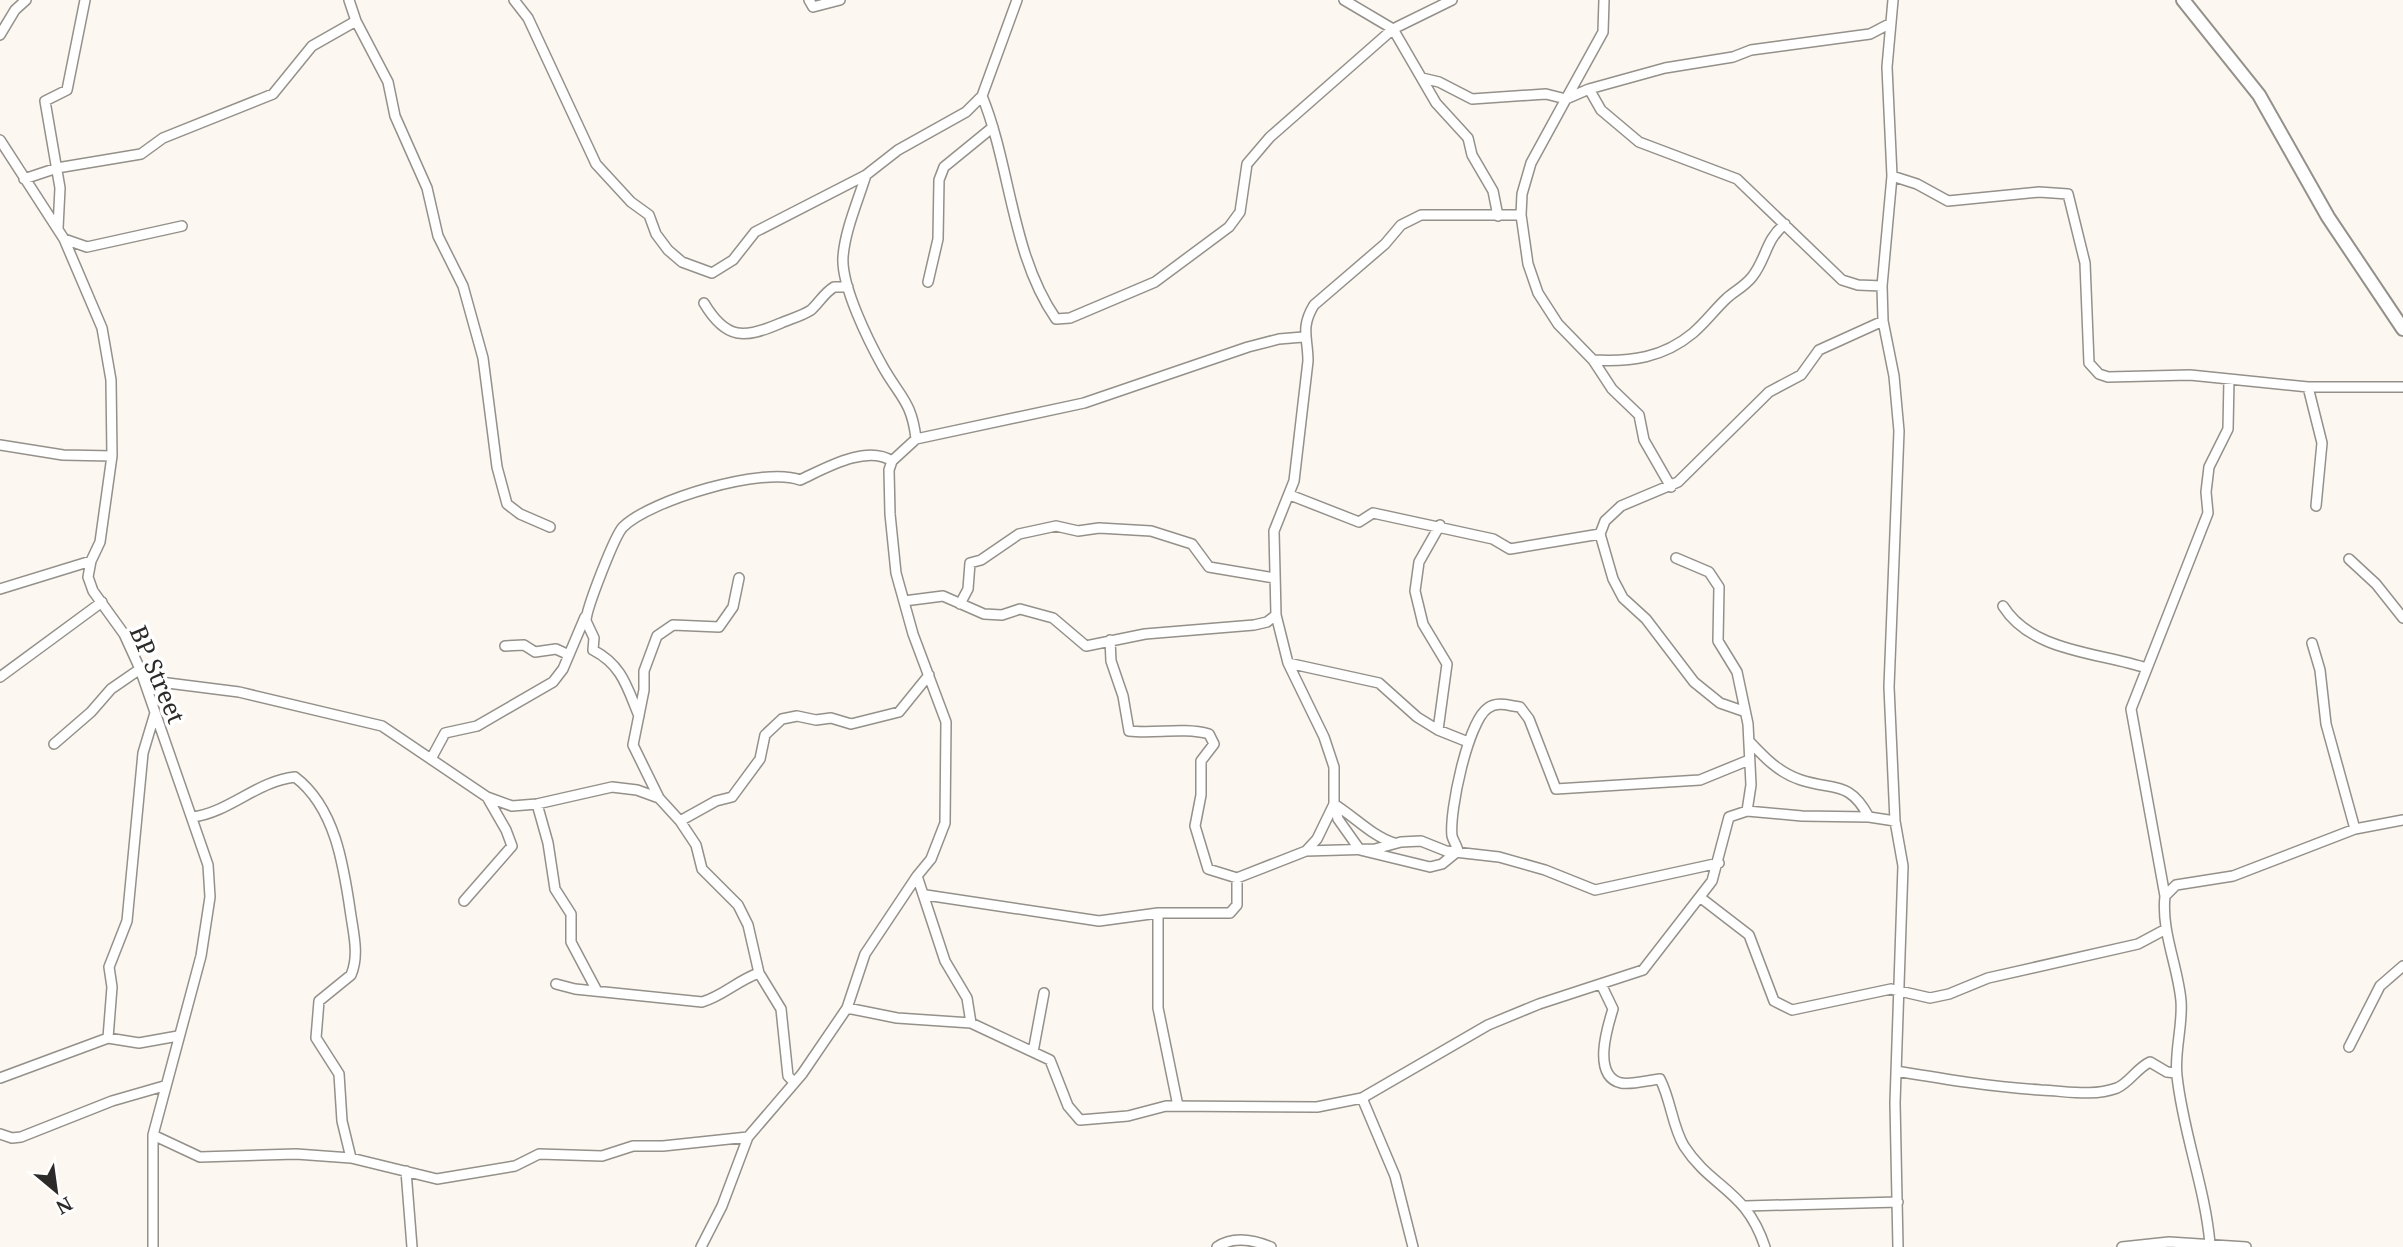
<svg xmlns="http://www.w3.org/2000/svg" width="2403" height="1247" viewBox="0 0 2403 1247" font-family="'Noto Serif',serif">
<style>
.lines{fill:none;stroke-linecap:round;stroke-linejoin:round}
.minor-casing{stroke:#94908a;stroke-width:12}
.tertiary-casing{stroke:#94908a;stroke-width:16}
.minor{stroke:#fff;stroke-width:9}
.tertiary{stroke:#fff;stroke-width:12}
.labels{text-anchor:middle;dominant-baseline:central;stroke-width:7;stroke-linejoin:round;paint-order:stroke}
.street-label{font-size:24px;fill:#2d2b29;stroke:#fff}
</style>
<rect width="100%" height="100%" fill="#fcf8f1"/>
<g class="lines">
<defs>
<path id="minor" d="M349,0L356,21L388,82L395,116L427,188L438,236L463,286L483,358L497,467L507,504L520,514L550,527
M514,0L528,18L596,164L631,202L649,215L656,234L668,250L682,262L712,273L733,260L755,232L866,175L898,150L966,112L982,96L1017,0
M809,0L813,7L840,0
M1344,0L1393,29L1436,103L1468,138L1472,155L1493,191L1498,216
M1893,0L1887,67L1892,176L1882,286L1883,321L1894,376L1899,431L1889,687L1895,821L1903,866L1895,1103L1898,1247
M0,35L15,10L26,0
M1422,78L1439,82L1472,99L1546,94L1566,99L1603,32L1604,0
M1589,89L1601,110L1639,142L1737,179L1842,280L1858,285L1882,286
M982,96C1011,167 1011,254 1056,319L1070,318L1155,282L1229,227L1240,212L1247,164L1270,137L1393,29L1452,0
M0,140L64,239L102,328L111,380L112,456L100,542L91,561L88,577L93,591L124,634L140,669L208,865L210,897L201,956L153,1135V1247
M866,175C858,201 845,230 843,257C841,286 869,342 883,367C900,397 912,402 916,439
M1892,176L1917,184L1948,201L2039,192L2068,194L2085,263L2089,363L2099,374L2108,377L2190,375L2308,387H2403
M24,179L57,168L141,154L163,138L273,94L312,46L356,21
M1521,215H1421L1401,225L1385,244L1314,305C1300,328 1308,338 1308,361L1294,481L1274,531L1276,615L1288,663L1324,737L1334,767V804L1338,819L1360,850L1430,867L1442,864L1458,851C1457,846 1453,840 1452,836C1449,812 1468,721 1488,708C1498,701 1509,706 1520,707L1529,719L1556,789L1700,780L1749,760
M58,228L60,188L45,101L67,90L85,0
M64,239L87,247L182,226
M928,282L938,239L939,180L944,167L993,127
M704,303C726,340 744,339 781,323C790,319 802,316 811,310C819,303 824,293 834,287H848
M1593,360C1631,362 1663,358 1693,333C1706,322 1715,309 1727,298C1735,291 1745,286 1752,277C1767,258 1765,240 1785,224
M2308,387L2322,443L2316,506
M0,445L63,455L112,456
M1671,487L1644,440L1639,415L1612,389L1593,360L1558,324L1538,293L1528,264L1521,215L1522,194L1531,163L1566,99L1589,89L1665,68L1733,57L1751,50L1870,34L1891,23
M1290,495L1359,522L1373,513L1493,539L1510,549L1600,534
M1676,558L1709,572L1719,587L1718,641L1737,672L1748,724L1751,785L1747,811
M2349,559L2376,584L2403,618
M0,589L91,561
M904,601L943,596L984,614L1002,615L1020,609L1053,618L1086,646L1145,634L1254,625L1267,622L1276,615
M960,604L968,589L970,563L981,560L1019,534L1056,526L1078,531L1099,528L1151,531L1192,544L1209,567L1274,578
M2003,606C2032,652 2097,652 2146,668
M1110,640L1111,661L1123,696L1129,731C1155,734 1183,727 1209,734L1214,744L1201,761V795L1195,826L1208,869L1237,878
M2312,643L2320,670L2326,724L2355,829
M505,646L524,645L535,652L556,649L569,655
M1288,663L1379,683L1417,717L1438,730L1468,742
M0,677L102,602
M144,680L239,692L382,726L487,797L512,806L537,804L612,787L637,790L659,798L680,821L696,845L702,869L738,905L748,925L759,973L781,1009L788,1076L794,1082
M1743,711L1720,703L1694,682L1646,619L1623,598L1613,579L1600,534L1605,521L1621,506L1678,482L1769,392L1801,375L1819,350L1883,321
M639,716C627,687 622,665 593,650L594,638L586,621C586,609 615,535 623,527C650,500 764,466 800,480C824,469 866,444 892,461
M1438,730L1447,664L1423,624L1415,591L1419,562L1440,525
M1749,741C1764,757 1779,773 1801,780C1835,791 1849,780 1869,817
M54,744L91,712L111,689L140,669
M431,759L445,733L477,726L553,682L563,669L585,617
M659,798L633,745L644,690V671L657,636L673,625L719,627L733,607L739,578
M537,804L548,843L555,889L571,914V942L597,991
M193,817C230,812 257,781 295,777C336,808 344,868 351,916C354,936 359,956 351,975L319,1001L316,1038L339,1074L342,1121L351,1158
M680,821L716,801L732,797L760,759L765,735L782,719L797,716L816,720L831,718L851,724L899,712L929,675
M1306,851L1317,839L1334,804C1355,817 1372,836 1394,843
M926,895L1099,921L1158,913H1230L1237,905V878L1306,851L1375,849L1401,842L1421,841L1446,851L1499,857L1545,870L1595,890L1719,863
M2165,896L2131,709L2208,513L2206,492L2209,467L2228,429L2229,379
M1701,898L1749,935L1774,1001L1792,1010L1891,989L1930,998L1949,994L1988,978L2138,944L2166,929
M464,901L512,846L506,830L487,797
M1158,913V1008L1178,1106
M556,984L575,989L702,1002C723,996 738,980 759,973
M1601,984L1613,1009C1607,1028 1592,1076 1621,1083C1632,1085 1649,1080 1660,1079C1671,1100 1672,1126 1684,1146C1712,1189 1746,1189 1765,1247
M847,1008L865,954L917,876
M971,1023L967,998L945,961L917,876L931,859L945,823L946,722L913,634L896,573L890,514L889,470L892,461L916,439L1084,403L1248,347L1279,339L1303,337
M108,1038L112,987L109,967L127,921L143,753L155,713
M2349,1047L2380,986L2403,966
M1033,1052L1044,993
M1896,1071C1944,1079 1992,1087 2041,1090C2067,1091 2092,1097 2117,1088C2129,1083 2137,1068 2150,1062L2167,1072L2176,1073
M0,1078L108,1038L139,1043L178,1036
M1362,1098L1395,1176L1413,1247
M0,1134L12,1138L21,1137L112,1101L164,1086
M153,1135L200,1157L296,1154L351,1158L437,1179L515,1166L539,1154L602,1156L633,1146H663L748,1137L802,1074L847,1008L897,1018L971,1023L1050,1060L1068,1106L1080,1120L1128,1116L1166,1106L1317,1107L1362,1098L1488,1025L1539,1004L1643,970L1712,881L1729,817L1747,811L1802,816L1869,817L1895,821
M406,1171L412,1247
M1746,1206L1898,1202
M2210,1244C2205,1187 2183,1133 2177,1076C2174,1052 2183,1026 2181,1001C2178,966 2161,932 2165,896L2176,885L2233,876L2355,829L2403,820
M701,1247L722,1206L748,1137
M1217,1247C1233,1236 1254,1240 1271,1247
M2122,1247L2169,1242L2246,1247"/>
<path id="tertiary" d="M2183,0L2259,95L2328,217L2403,329"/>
</defs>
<use href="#minor" class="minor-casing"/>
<use href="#tertiary" class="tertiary-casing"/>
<use href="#minor" class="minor"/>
<use href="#tertiary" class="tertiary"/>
</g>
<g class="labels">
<g class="street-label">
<text transform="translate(158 674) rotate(67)">BP Street</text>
</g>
</g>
<g transform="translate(56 1191) rotate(151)" stroke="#ffffff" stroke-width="5" paint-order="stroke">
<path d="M0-5L12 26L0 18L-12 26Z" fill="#2d2b29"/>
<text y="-10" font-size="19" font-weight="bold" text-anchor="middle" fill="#2d2b29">N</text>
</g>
</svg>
